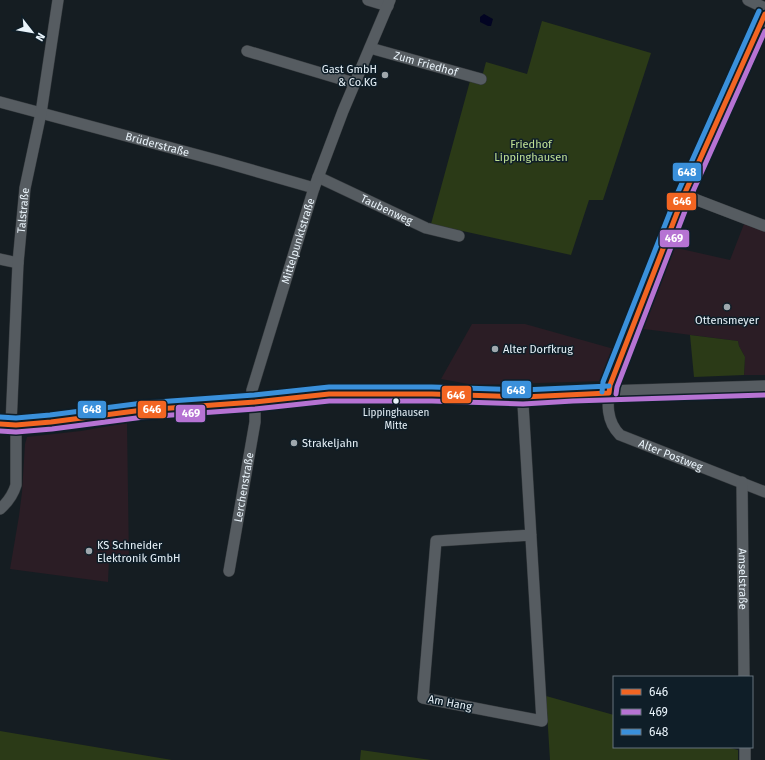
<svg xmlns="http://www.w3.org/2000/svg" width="765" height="760" viewBox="0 0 765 760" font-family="'Fira Sans',sans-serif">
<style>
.commercial{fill:#2b1d25}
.green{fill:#2b3a17}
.water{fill:#020422}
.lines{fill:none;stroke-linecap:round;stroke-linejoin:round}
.minor-casing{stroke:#353a3e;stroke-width:12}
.secondary-casing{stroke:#353a3e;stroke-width:16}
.minor{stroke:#565c61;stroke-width:11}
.secondary{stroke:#565c61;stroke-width:15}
.bus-1-casing{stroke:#0f1e28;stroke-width:8}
.bus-2-casing{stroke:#0f1e28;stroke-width:8}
.bus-3-casing{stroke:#0f1e28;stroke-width:8}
.bus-1{stroke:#f26522;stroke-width:5}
.bus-2{stroke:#b673d3;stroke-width:5}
.bus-3{stroke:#3a90db;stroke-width:5}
.poi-dot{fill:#9fa8ae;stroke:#0f1e28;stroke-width:1.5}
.bus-dot{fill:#e9f3fa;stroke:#0f1e28;stroke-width:1.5}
.labels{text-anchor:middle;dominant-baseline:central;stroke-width:3;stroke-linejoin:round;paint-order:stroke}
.bus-label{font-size:10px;fill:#e9f3fa;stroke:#0f1e28}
.street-label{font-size:11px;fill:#e9f3fa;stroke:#0f1e28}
.poi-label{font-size:11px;fill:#e9f3fa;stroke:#0f1e28;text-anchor:start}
.park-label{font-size:11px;fill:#c0e195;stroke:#0f1e28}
.line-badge{stroke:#0f1e28;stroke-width:1.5}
.badge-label{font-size:11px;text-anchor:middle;font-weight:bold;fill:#fff}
</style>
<rect width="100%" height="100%" fill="#151d22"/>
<path class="commercial" d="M744,224L765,232V375H744L745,357L739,346L738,341L636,328L668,246L730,260Z
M472,324H525L614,349L603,381L474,385L441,379Z
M127,423L129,562L109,560L108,582L10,569L19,516L22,492L25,444L27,437L81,431Z"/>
<path class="green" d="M542,21L651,53L603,200H589L571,255L431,224L470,81L480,84L486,62L527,74Z
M690,335L738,341L739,346L745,357L744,375L694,377Z
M546,696L614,715V747H727L738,750V760H550Z
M0,731L172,760H0Z
M361,750L431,760H360Z"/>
<path class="water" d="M484,14L493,19L491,26H488L480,22V17Z"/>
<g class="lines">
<defs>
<g id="minor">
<path d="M368,0L388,6"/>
<path d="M748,0L765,8"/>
<path id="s1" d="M765,14L706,144L684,195L610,385C607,403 606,421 620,435L765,492"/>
<path id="s2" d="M370,48L481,79"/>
<path d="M247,51L354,83"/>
<path id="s3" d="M0,102L220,161L314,188"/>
<path id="s4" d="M318,177L426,228L459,236"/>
<path d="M684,195L765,226"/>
<path d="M0,259L18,263"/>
<path d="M523,397V404L542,721L423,698L436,541L531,535"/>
<path id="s5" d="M251,402L252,390L314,188L343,111L390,0"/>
<path id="s6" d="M11,425L18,263L25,188L41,113L58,0"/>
<path id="s7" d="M742,482L744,677"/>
<path d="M0,509C8,502 13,495 16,485V425"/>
<path id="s8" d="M229,571L255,422V402"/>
<path d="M745,747V760"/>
</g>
<path id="secondary" d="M0,424L16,425L51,422L143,410L255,402L329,394H432L523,397L573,394L765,388"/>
</defs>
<use href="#minor" class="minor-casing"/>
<use href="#secondary" class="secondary-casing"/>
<use href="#minor" class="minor"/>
<use href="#secondary" class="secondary"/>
<defs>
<path id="bus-1" d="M609,393L610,385L684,195L765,14
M0,424L16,425L51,422L143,410L255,402L329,394H432L523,397L609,393"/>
<path id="bus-2" d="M616,394L617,387L690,198L765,31
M0,431L16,432L52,429L144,417L255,409L329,401H432L523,404L573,401L765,395"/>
<path id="bus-3" d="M602,392L603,382L678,192L759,11
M0,417L16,418L50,415L143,403L254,395L329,387H432L523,390L609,386"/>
</defs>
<use href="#bus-1" class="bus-1-casing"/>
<use href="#bus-2" class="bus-2-casing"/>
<use href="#bus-3" class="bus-3-casing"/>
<use href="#bus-1" class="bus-1"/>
<use href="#bus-2" class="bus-2"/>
<use href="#bus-3" class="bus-3"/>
</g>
<g class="poi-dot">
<circle cx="385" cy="75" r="4"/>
<circle cx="727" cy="307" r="4"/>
<circle cx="495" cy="349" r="4"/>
<circle cx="294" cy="443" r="4"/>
<circle cx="89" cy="551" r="4"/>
</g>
<circle class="bus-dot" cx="396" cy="401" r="3.5"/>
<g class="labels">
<g class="bus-label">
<text x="396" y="413">Lippinghausen<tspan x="396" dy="13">Mitte</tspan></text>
</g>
<g class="street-label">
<text stroke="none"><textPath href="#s2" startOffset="58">Zum Friedhof</textPath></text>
<text stroke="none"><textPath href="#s3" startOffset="163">Brüderstraße</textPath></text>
<text stroke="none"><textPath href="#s4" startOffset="76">Taubenweg</textPath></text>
<text stroke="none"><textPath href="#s6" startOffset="215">Talstraße</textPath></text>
<text stroke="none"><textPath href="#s5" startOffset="168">Mittelpunktstraße</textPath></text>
<text stroke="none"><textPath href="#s1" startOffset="510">Alter Postweg</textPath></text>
<text stroke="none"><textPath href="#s8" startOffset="85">Lerchenstraße</textPath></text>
<text stroke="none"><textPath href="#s7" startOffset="97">Amselstraße</textPath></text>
<text transform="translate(450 703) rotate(11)">Am Hang</text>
</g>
<g class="poi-label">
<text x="377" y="69" text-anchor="end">Gast GmbH<tspan x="377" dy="13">&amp; Co.KG</tspan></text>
<text x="727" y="320" text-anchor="middle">Ottensmeyer</text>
<text x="503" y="349">Alter Dorfkrug</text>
<text x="302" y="443">Strakeljahn</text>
<text x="97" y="545">KS Schneider<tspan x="97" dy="13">Elektronik GmbH</tspan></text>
</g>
<g class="park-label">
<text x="531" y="144">Friedhof<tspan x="531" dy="13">Lippinghausen</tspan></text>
</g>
</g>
<g class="line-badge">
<rect x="672" y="162" width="30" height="20" rx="4" fill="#3a90db"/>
<rect x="666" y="192" width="31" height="19" rx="4" fill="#f26522"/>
<rect x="659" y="229" width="31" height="19" rx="4" fill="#b673d3"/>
<rect x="501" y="380" width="31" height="19" rx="4" fill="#3a90db"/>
<rect x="441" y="385" width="31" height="19" rx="4" fill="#f26522"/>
<rect x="137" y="400" width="30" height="19" rx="4" fill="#f26522"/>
<rect x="77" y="400" width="30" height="19" rx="4" fill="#3a90db"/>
<rect x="175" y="404" width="31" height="19" rx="4" fill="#b673d3"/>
</g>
<g class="badge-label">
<text x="687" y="176">648</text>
<text x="682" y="205">646</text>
<text x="674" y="242">469</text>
<text x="516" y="394">648</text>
<text x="456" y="399">646</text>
<text x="152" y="413">646</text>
<text x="92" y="413">648</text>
<text x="191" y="417">469</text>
</g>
<rect x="613" y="676" width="140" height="72" fill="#0f1e28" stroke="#66737c"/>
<rect x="621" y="689" width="20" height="6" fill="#f26522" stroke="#66737c"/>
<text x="649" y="696" font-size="12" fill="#e9f3fa">646</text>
<rect x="621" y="709" width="20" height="6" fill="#b673d3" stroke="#66737c"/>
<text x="649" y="716" font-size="12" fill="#e9f3fa">469</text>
<rect x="621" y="729" width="20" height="6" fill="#3a90db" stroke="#66737c"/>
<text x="649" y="736" font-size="12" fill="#e9f3fa">648</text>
<g transform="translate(32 32) rotate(121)" stroke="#0f1e28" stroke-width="3" paint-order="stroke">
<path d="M0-3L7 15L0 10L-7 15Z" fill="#e9f3fa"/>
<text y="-6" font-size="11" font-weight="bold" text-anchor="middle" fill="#e9f3fa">N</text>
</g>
</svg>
